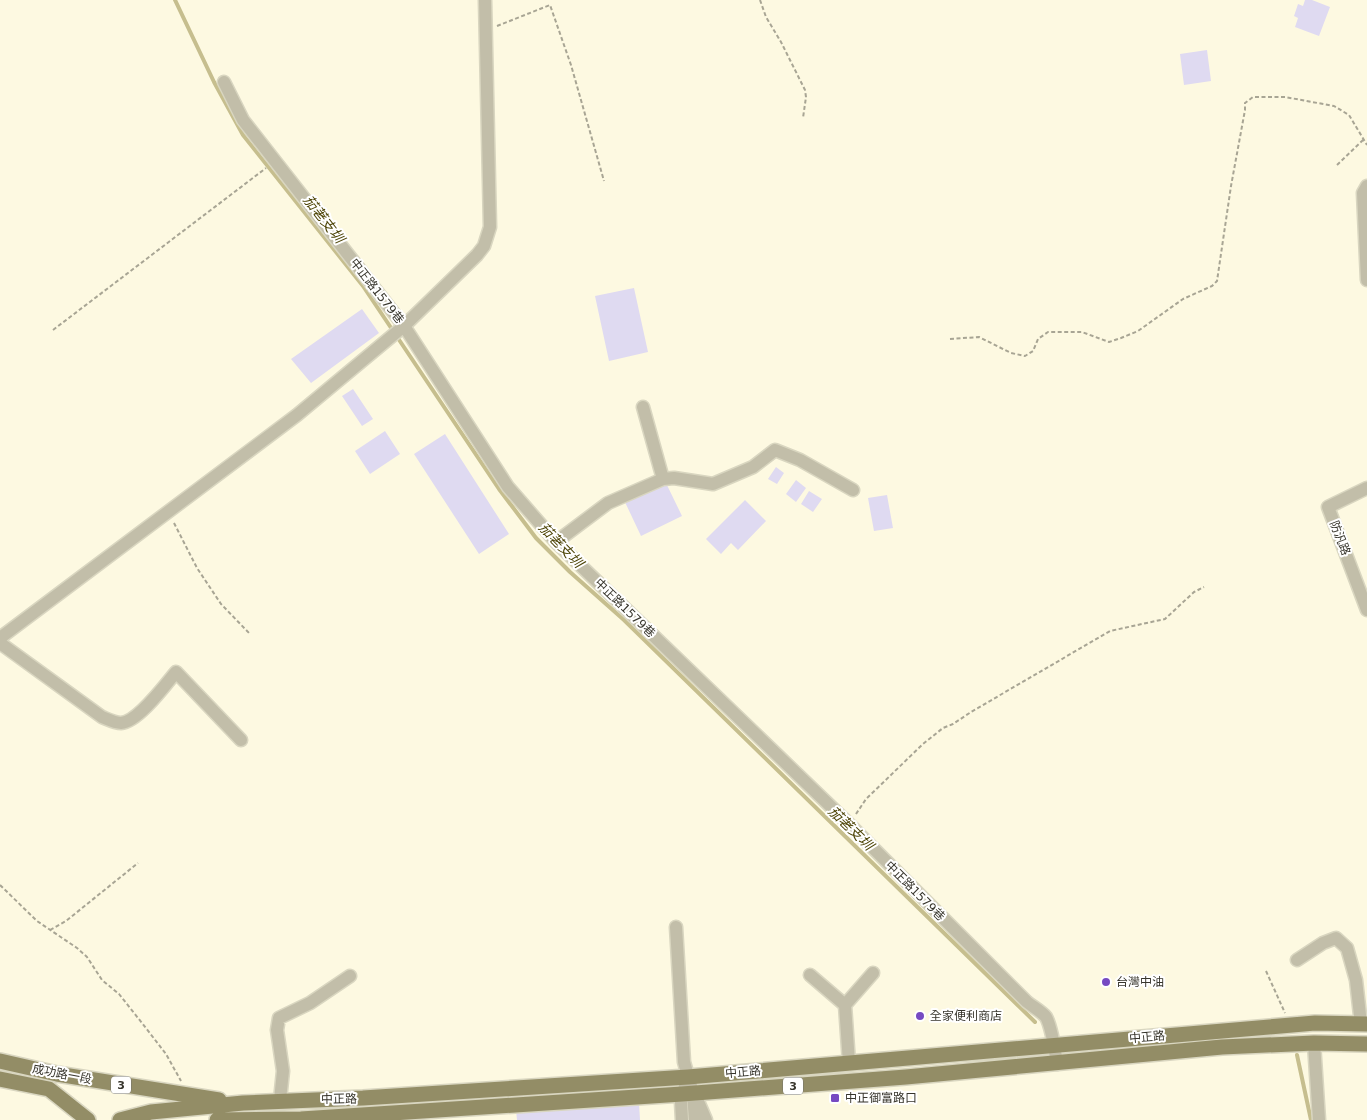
<svg xmlns="http://www.w3.org/2000/svg" width="1367" height="1120" viewBox="0 0 1367 1120" font-family="'DejaVu Sans','Noto Sans TC',sans-serif">
<style>
.lines{fill:none;stroke-linecap:round;stroke-linejoin:round}
.stream{stroke:#c6be8e;stroke-width:4}
.building{fill:#dfdaf1}
.minor-casing{stroke:#d9d6c0;stroke-width:15}
.major-casing{stroke:#d9d6c0;stroke-width:18}
.path{stroke:#a8a594;stroke-width:2;stroke-dasharray:4 2.5;stroke-linecap:butt}
.minor{stroke:#c2bea9;stroke-width:12}
.major{stroke:#938d66;stroke-width:15}
.poi-dot{fill:#764ac2;stroke:#fff;stroke-width:2}
.labels{text-anchor:middle;dominant-baseline:central;stroke-width:4;stroke-linejoin:round;paint-order:stroke}
.shield{fill:#fff;stroke:#73726b;stroke-width:1}
.shield-label{font-size:11px;font-weight:bold;fill:#37352c}
.street-label{font-size:12px;fill:#37352c;stroke:#fff}
.poi-label{font-size:12px;fill:#37352c;stroke:#fff;text-anchor:start}
.water-label{font-size:14px;font-style:italic;fill:#4d4406;stroke:#fff}
</style>
<rect width="100%" height="100%" fill="#fdf9e1"/>
<g class="lines">
<path class="stream" d="M175,0L214,82L243,135L363,286L499,489L536,538L570,572L624,620L1035,1022
M1297,1055L1311,1120"/>
</g>
<path class="building" d="M1305,0H1312L1330,7L1319,36L1295,27L1298,18L1294,16L1298,4L1303,6Z
M1207,50L1211,81L1184,85L1180,54Z
M634,288L648,352L609,361L595,296Z
M362,309L379,333L311,383L291,359Z
M353,389L373,419L362,426L342,396Z
M385,431L400,454L370,474L355,451Z
M445,434L509,534L479,554L414,454Z
M776,467L784,473L777,484L768,479Z
M796,480L806,488L796,502L786,494Z
M665,481L682,516L641,536L624,500Z
M809,491L822,499L813,512L801,504Z
M887,495L893,528L874,531L868,498Z
M745,500L766,521L738,550L731,543L721,554L706,539Z
M639,1103L640,1120H517L516,1110Z"/>
<g class="lines">
<defs>
<path id="minor" d="M224,82L243,120L404,326L508,487L556,542L849,824L1027,1002C1033,1007 1041,1011 1046,1017C1052,1028 1055,1051 1057,1064
M1367,186L1363,193L1367,280
M643,407L663,479
M1367,488L1328,507L1367,610
M556,542L608,503L663,479L674,478L713,484L753,467L775,450L800,460L853,490
M0,638L297,415L404,326L477,255L484,246L490,227L485,0
M0,643L102,717C107,719 115,723 121,723C138,722 166,684 176,672L241,740
M676,927L684,1062L693,1093L695,1120
M1297,960L1323,943L1336,938L1347,948L1356,980L1361,1024
M810,975L845,1005L849,1063
M845,1005L873,973
M1314,1043L1319,1120
M697,1099L706,1120
M280,1100L283,1071L277,1030L279,1018L310,1003L350,976
M682,1120L681,1102L685,1086"/>
<path id="major" d="M0,1061L57,1074L219,1100
M0,1079L49,1089L88,1120
M120,1120L151,1112L243,1103L363,1098L688,1077L1315,1023L1367,1024
M217,1120L301,1119L682,1094L906,1077L1222,1047L1314,1043L1367,1044"/>
</defs>
<use href="#minor" class="minor-casing"/>
<use href="#major" class="major-casing"/>
<path class="path" d="M760,0L766,17L781,42L805,90L806,97L803,118
M497,26L550,5L571,65L604,181
M1337,165L1364,139
M53,330L266,168
M950,339L979,337L1011,353L1025,356L1033,351L1038,339L1048,332H1082L1109,342L1121,338L1138,331L1183,299L1212,286L1217,281L1231,186L1245,110V103L1253,97H1285L1334,106L1349,115L1367,145
M174,523L197,568L221,604L249,633
M856,814L866,799L923,744L943,728L953,724L971,712L1110,631L1165,619L1194,592L1204,587
M0,885L37,921L77,948L87,957L102,980L119,994L142,1023L166,1054L181,1081
M50,930L66,921L138,863
M1266,971L1285,1013"/>
<use href="#minor" class="minor"/>
<use href="#major" class="major"/>
</g>
<g class="poi-dot">
<circle cx="1106" cy="982" r="5"/>
<circle cx="920" cy="1016" r="5"/>
<rect x="830" y="1093" width="10" height="10" rx="2.5"/>
</g>
<g class="labels">
<g class="shield">
<rect x="111" y="1076.5" width="20" height="17" rx="4"/>
<rect x="783" y="1077.5" width="20" height="17" rx="4"/>
</g>
<g class="shield-label">
<text x="121" y="1085">3</text>
<text x="793" y="1086">3</text>
</g>
<g class="street-label">
<text transform="translate(377 291) rotate(52)">中正路1579巷</text>
<text transform="translate(1340 538) rotate(69)">防汎路</text>
<text transform="translate(625 608) rotate(44)">中正路1579巷</text>
<text transform="translate(915 891) rotate(45)">中正路1579巷</text>
<text transform="translate(1147 1037) rotate(-5)">中正路</text>
<text transform="translate(743 1072) rotate(-5)">中正路</text>
<text transform="translate(62 1074) rotate(11)">成功路一段</text>
<text transform="translate(339 1099) rotate(-1)">中正路</text>
</g>
<g class="poi-label">
<text x="1116" y="982">台灣中油</text>
<text x="930" y="1016">全家便利商店</text>
<text x="845" y="1098">中正御富路口</text>
</g>
<g class="water-label">
<text transform="translate(324 219) rotate(52)">茄荖支圳</text>
<text transform="translate(561 545) rotate(46)">茄荖支圳</text>
<text transform="translate(851 828) rotate(44)">茄荖支圳</text>
</g>
</g>
</svg>
